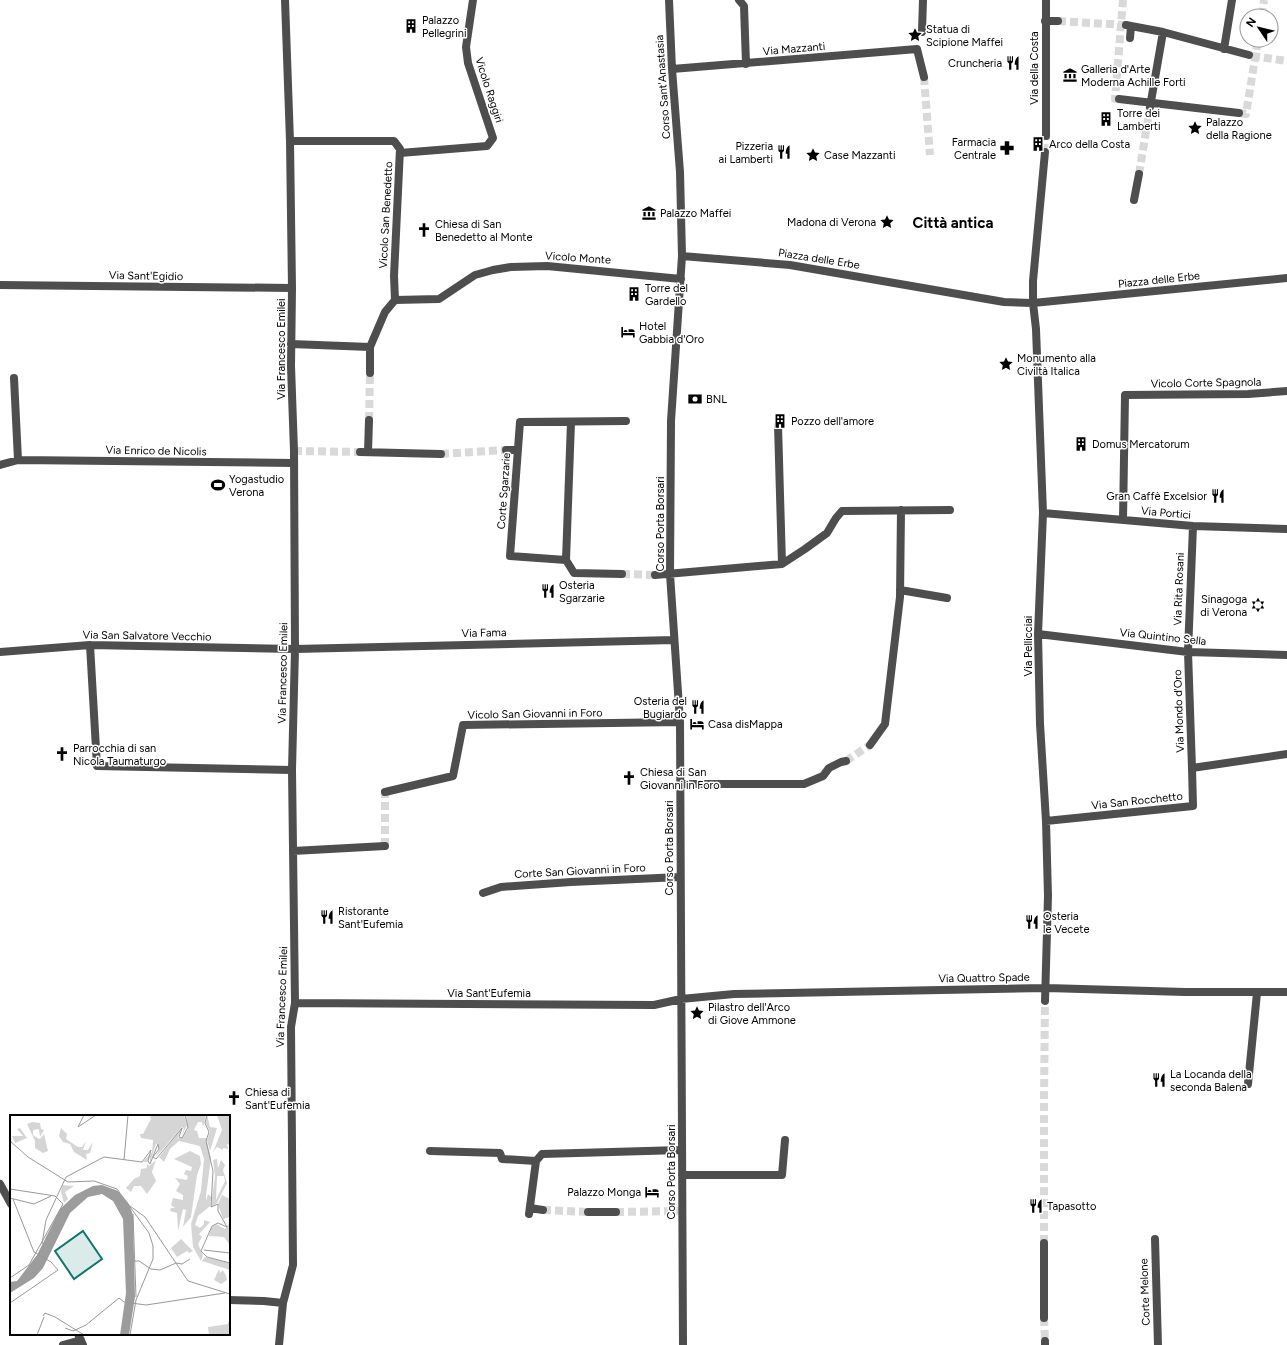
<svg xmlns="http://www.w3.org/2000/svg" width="1287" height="1345" viewBox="0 0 1287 1345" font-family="Figtree,sans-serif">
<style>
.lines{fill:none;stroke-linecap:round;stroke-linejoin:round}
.street-tunnel{stroke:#d9d9d9;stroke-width:8;stroke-dasharray:8 4;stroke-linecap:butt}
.street{stroke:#4e4e4e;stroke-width:8}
.labels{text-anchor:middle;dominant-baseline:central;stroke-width:3;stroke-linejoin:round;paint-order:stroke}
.poi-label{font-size:11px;fill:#000;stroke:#fff;text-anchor:start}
.street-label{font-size:11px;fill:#000;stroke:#fff}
.district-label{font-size:15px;font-weight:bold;fill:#000;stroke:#fff}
.inset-road{fill:none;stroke:#999;stroke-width:1}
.view{fill:#0f766e;fill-opacity:0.15;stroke:#0f766e;stroke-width:2}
.inset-edge{fill:none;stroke:#000;stroke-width:2}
</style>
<rect width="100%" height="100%" fill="#fff"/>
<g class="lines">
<path class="street-tunnel" d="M1262,16L1264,0
M1058,21L1125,25
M1252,56L1287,61
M924,77L930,155
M1119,99H1115L1123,0
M1239,113L1246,114L1258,40
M1045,152L1046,136
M1139,174L1150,107
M369,420L370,373
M294,451L360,452
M441,454L506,450
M622,574L655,575
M846,761L870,745
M385,846V792
M543,1210L588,1212
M616,1212L682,1211
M1044,1243V1100L1045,1001
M1044,1318L1045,1341"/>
<path class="street" d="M669,0L672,69L680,172L682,256L671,421L670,574L680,722L683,1345
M739,0L744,6L746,64
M1045,21H1058
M1126,25L1131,26L1130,38
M1131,26L1163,32L1249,55
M922,32L923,0
M1224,49L1232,0
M672,69L917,49L924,77
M1119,99L1239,113
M1150,107L1163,32
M1046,136V0
M290,141H394L400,149L394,276L395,300
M400,153L487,146L493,138L468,63L466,47L473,0
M1134,200L1139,174
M682,256L790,265L1004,302L1033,303L1287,278
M0,285L292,288
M395,300L439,299L475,275L493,270L511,267L547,266L681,279
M291,344L370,347L385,312L395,300
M370,347V373
M14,378L18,460
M778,425L782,564
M506,450H518
M360,452L441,454
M368,452L369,420
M0,465L18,460L294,463
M1043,513L1193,526L1287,529
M1123,520L1125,395L1248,394L1287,391
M566,560L571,422
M622,574L574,573L566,560L510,556L520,422L626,421
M655,575L782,564L805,549L827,533L836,518L842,511L950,510
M900,590L947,598
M1038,634L1188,652L1287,655
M90,645L97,766L292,770
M0,652L90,645L295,649L674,640
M870,745L885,724L900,597L901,510
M1192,768L1188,652L1193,526
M680,784H804L823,776L829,768L841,762L846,761
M385,792L453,776L463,725L680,722
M1046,821L1193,806L1192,768L1287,754
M293,851L385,846
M483,893L501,887L571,882L680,877
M1045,1001L1048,896L1046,821L1040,724L1038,634L1043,513L1036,329L1033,303V281L1045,152
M295,1003L654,1005L681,999L734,994L1047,988L1185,992H1287
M1248,1084L1257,993
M430,1151L500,1153L502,1159L536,1161
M682,1175H782L785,1140
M0,1184L11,1204
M530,1208L543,1210
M588,1212H616
M529,1214L536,1161L542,1154L681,1150
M1155,1239L1158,1345
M229,1300L264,1301L283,1303
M1044,1318V1243
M78,1334L83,1345
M1045,1341V1345
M63,1345L81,1340
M279,1345L283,1303L293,1265L291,1027L295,1003L292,770L295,649L294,451L291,366L292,288L290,141L285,0"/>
</g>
<defs>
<symbol id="building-bare" viewBox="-9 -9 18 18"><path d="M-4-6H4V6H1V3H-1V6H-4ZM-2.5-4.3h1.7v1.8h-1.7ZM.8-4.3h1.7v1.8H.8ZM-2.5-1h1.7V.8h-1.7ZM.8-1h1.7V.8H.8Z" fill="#000" stroke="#fff" stroke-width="2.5" paint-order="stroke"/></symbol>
<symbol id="sight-bare" viewBox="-9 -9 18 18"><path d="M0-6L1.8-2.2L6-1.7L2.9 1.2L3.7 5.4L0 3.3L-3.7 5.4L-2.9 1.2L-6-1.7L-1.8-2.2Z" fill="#000" stroke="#fff" stroke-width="2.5" paint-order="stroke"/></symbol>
<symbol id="restaurant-bare" viewBox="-9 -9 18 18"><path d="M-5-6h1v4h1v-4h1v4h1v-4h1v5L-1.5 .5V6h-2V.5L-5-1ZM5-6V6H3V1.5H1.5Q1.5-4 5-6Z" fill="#000" stroke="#fff" stroke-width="2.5" paint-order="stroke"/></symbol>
<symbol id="museum-bare" viewBox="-9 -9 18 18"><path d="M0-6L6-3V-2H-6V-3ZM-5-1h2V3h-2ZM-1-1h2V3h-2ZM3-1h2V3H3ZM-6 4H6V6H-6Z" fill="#000" stroke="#fff" stroke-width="2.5" paint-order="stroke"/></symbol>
<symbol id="pharmacy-bare" viewBox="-9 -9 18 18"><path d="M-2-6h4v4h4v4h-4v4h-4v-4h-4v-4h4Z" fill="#000" stroke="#fff" stroke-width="2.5" paint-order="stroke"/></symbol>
<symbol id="church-bare" viewBox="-9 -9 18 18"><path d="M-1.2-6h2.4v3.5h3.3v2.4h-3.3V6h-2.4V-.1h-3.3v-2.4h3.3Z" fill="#000" stroke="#fff" stroke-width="2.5" paint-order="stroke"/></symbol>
<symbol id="hotel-bare" viewBox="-9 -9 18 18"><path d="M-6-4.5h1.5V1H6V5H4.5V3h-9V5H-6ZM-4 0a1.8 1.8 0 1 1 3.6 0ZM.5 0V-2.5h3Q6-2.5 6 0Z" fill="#000" stroke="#fff" stroke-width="2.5" paint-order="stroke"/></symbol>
<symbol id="bank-bare" viewBox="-9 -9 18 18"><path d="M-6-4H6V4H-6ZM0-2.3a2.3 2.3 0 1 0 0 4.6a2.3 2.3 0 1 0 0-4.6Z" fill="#000" stroke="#fff" stroke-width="2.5" paint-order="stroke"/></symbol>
<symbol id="stadium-bare" viewBox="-9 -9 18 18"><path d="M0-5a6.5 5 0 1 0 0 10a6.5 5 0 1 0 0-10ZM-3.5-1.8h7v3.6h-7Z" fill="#000" stroke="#fff" stroke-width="2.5" paint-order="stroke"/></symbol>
<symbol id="synagogue-bare" viewBox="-9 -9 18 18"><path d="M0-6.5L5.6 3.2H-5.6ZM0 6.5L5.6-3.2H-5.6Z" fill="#000" stroke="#fff" stroke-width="2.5" paint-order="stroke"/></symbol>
</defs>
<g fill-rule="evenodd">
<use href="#building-bare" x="401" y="16" width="20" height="20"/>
<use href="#sight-bare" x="905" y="25" width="20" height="20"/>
<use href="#restaurant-bare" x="1003" y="53" width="20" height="20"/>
<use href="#museum-bare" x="1060" y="65" width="20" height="20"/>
<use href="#building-bare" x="1096" y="109" width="20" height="20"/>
<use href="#sight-bare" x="1185" y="118" width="20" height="20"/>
<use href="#building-bare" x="1028" y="134" width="20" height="20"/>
<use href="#pharmacy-bare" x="997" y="138" width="20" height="20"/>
<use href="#restaurant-bare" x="774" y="142" width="20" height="20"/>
<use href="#sight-bare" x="803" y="145" width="20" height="20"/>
<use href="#museum-bare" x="639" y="203" width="20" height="20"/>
<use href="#sight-bare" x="877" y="212" width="20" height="20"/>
<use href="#church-bare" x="414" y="220" width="20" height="20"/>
<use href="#building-bare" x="624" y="284" width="20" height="20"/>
<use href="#hotel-bare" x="618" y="322" width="20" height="20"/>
<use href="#sight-bare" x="996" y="354" width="20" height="20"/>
<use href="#bank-bare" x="685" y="389" width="20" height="20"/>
<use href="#building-bare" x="770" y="411" width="20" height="20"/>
<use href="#building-bare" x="1071" y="434" width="20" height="20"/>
<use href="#stadium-bare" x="208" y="475" width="20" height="20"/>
<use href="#restaurant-bare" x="1208" y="486" width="20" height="20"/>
<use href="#restaurant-bare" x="538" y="581" width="20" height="20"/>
<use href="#synagogue-bare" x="1248" y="595" width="20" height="20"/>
<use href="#restaurant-bare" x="688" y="697" width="20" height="20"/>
<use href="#hotel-bare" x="687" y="714" width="20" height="20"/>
<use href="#church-bare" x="52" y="744" width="20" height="20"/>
<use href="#church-bare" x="619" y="768" width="20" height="20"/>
<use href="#restaurant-bare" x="317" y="907" width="20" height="20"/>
<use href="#restaurant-bare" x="1022" y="912" width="20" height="20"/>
<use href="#sight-bare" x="687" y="1003" width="20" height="20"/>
<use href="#restaurant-bare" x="1149" y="1070" width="20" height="20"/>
<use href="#church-bare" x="224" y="1088" width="20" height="20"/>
<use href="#hotel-bare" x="642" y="1182" width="20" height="20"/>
<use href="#restaurant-bare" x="1026" y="1196" width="20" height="20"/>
</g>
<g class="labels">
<g class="poi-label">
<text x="422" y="20">Palazzo<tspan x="422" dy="13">Pellegrini</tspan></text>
<text x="926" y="29">Statua di<tspan x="926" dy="13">Scipione Maffei</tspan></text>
<text x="1002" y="63" text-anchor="end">Cruncheria</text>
<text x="1081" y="69">Galleria d'Arte<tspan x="1081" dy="13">Moderna Achille Forti</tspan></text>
<text x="1117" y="113">Torre dei<tspan x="1117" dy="13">Lamberti</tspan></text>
<text x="1206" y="122">Palazzo<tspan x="1206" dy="13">della Ragione</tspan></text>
<text x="996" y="142" text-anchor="end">Farmacia<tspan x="996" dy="13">Centrale</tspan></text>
<text x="1049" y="144">Arco della Costa</text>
<text x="773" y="146" text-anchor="end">Pizzeria<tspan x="773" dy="13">ai Lamberti</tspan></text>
<text x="824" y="155">Case Mazzanti</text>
<text x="660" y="213">Palazzo Maffei</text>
<text x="876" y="222" text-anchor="end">Madona di Verona</text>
<text x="435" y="224">Chiesa di San<tspan x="435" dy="13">Benedetto al Monte</tspan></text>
<text x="645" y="288">Torre del<tspan x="645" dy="13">Gardello</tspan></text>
<text x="639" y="326">Hotel<tspan x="639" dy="13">Gabbia d'Oro</tspan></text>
<text x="1017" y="358">Monumento alla<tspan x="1017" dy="13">Civiltà Italica</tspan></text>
<text x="706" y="399">BNL</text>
<text x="791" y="421">Pozzo dell'amore</text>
<text x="1092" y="444">Domus Mercatorum</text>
<text x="229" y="479">Yogastudio<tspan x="229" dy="13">Verona</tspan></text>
<text x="1207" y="496" text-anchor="end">Gran Caffè Excelsior</text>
<text x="559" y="585">Osteria<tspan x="559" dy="13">Sgarzarie</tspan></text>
<text x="1247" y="599" text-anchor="end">Sinagoga<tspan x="1247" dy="13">di Verona</tspan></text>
<text x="687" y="701" text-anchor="end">Osteria del<tspan x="687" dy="13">Bugiardo</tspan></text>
<text x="708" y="724">Casa disMappa</text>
<text x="73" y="748">Parrocchia di san<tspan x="73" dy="13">Nicola Taumaturgo</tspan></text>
<text x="640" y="772">Chiesa di San<tspan x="640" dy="13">Giovanni in Foro</tspan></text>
<text x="338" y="911">Ristorante<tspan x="338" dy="13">Sant'Eufemia</tspan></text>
<text x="1043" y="916">Osteria<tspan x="1043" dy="13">le Vecete</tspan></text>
<text x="708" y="1007">Pilastro dell'Arco<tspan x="708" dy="13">di Giove Ammone</tspan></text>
<text x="1170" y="1074">La Locanda della<tspan x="1170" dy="13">seconda Balena</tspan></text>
<text x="245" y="1092">Chiesa di<tspan x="245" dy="13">Sant'Eufemia</tspan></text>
<text x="641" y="1192" text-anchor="end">Palazzo Monga</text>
<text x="1047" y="1206">Tapasotto</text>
</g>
<g class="street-label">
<text transform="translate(794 49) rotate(-5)">Via Mazzanti</text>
<text transform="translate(1034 68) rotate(-90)">Via della Costa</text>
<text transform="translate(663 87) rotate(-94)">Corso Sant'Anastasia</text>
<text transform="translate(489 90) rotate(72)">Vicolo Raggiri</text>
<text transform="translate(386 215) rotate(-87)">Vicolo San Benedetto</text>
<text transform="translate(578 258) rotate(4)">Vicolo Monte</text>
<text transform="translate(819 259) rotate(9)">Piazza delle Erbe</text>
<text transform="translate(146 276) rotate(1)">Via Sant'Egidio</text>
<text transform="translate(1159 280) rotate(-6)">Piazza delle Erbe</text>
<text transform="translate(281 349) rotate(-90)">Via Francesco Emilei</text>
<text transform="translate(1206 383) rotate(-1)">Vicolo Corte Spagnola</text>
<text transform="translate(156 451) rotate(1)">Via Enrico de Nicolis</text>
<text transform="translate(504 491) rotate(-86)">Corte Sgarzarie</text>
<text transform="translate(1166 513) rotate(5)">Via Portici</text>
<text transform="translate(660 524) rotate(-90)">Corso Porta Borsari</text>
<text transform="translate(1179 589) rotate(-88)">Via Rita Rosani</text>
<text transform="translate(484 633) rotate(-1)">Via Fama</text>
<text transform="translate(147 636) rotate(1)">Via San Salvatore Vecchio</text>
<text transform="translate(1163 637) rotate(6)">Via Quintino Sella</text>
<text transform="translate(1028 646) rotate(-90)">Via Pellicciai</text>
<text transform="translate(283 673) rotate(-89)">Via Francesco Emilei</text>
<text transform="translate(1179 711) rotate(-92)">Via Mondo d'Oro</text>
<text transform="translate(535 714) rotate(-1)">Vicolo San Giovanni in Foro</text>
<text transform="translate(1137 801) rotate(-6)">Via San Rocchetto</text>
<text transform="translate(669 848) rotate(-90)">Corso Porta Borsari</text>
<text transform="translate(580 871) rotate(-3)">Corte San Giovanni in Foro</text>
<text transform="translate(984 978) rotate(-1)">Via Quattro Spade</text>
<text x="489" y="993">Via Sant'Eufemia</text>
<text transform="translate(282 997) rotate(-88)">Via Francesco Emilei</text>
<text transform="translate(671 1172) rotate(-90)">Corso Porta Borsari</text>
<text transform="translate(1145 1292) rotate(-92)">Corte Melone</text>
</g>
<g class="district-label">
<text x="953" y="223">Città antica</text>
</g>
</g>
<g transform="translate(10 1115)">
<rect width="220" height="220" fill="#fff"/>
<path d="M135,0H174L177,10L171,23L174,14L172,12L145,43L149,35V29H146L140,48V42L137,47H133L142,37L143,25L131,23L130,19H133L141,4L140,1ZM176,0H196L193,12L192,7H188L184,15L187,16L189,23H196L201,43L196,81V86L198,79L201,82L200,91L188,101L185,110L190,113L194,109V105L200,107L189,119L192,122L188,129L193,140L191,146L183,132L181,109L191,76L194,44L190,31L169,26L160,34L154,47L149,42L171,14L168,23H172L178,14ZM197,0L200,12L207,13L200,36L197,25L200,17L196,8ZM207,0H220V30L217,29L218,34L213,33V35L207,32L203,37L212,15ZM22,7L30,8L31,14L34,15L30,22L29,14L23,15V20L29,24L31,23L34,19L38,36L33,38L25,33V26L17,9ZM10,13L17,23L5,28L2,21H13L7,14ZM51,13L57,19L56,24L68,32H72L76,26L73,35H78L83,27L80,38L76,39L77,45L64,37L60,29L53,27L49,21ZM180,36L190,41L191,49L187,60L181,102L173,112L176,95L173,94L168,116L167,98L160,96L161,93H165L161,90L163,83L173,85V80L166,76L170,69L165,63L177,65L178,61L174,59L176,55L181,56L182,52L164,44ZM207,44L208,53L211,45L215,50L213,55L217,68L207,88L201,92L205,61L203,45ZM207,61H214L215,66L206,85ZM146,45L142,57L146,66L137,79L131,71H124L121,77L116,73L124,64L130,61L131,54L137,53V49L139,51ZM52,70L64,71L55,77L58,84L54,88L51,77ZM212,80L220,84V102L213,104L208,89ZM220,107V130L214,122L199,121L201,113L206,109L215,114ZM171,124L183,136L179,138L177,136L167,142L161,133ZM195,142L220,148V155L192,146ZM209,154L210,158L213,155L216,161L217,165L211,169L204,165ZM218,207H220V220H199L198,212L218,209Z" fill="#d5d5d5" fill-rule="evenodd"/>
<path d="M92,70L108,76L119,89L123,100L125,182L119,220H110L116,178L113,104L103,86L92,79L78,82L60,98L33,153L24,163L0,178V167L7,166L27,140L50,94L65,80L83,71Z" fill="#9c9c9c"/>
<path class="inset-road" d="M74,0L68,12L86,0M197,0L195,8L199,17L196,26L203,56L201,92L208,89V96L217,112L208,108L202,111L191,136L197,142L220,148M0,26L18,42L58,67L84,66L107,74L139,118L143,131V144L126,185L120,220M146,44L172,13L169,22L172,23L178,12L175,0M114,45L118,0M0,74L45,81L53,89L19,150L0,163M0,83L24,89L41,81M120,91L135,102L178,166L220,179M123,99L126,182M32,129L36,105L56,62L94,42L132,47L141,35L138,46L140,49L148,29L149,34L143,42L146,44M194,135L220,138M115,146H129L141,154L150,155L166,148L172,149L180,144M0,188L48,155L41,147L24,137L3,84M33,201L35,198L45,202L74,220M55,213L63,216L76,210L109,183L114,187L136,190L215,178M27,220L34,202"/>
<path class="view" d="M73,116L92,144L64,164L45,136Z"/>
<rect width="220" height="220" class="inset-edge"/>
</g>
<g transform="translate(1259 28) rotate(305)"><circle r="19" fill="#ffffff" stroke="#999999"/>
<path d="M0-3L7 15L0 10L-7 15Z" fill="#000000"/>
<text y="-6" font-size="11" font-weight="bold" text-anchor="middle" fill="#000000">N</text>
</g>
</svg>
